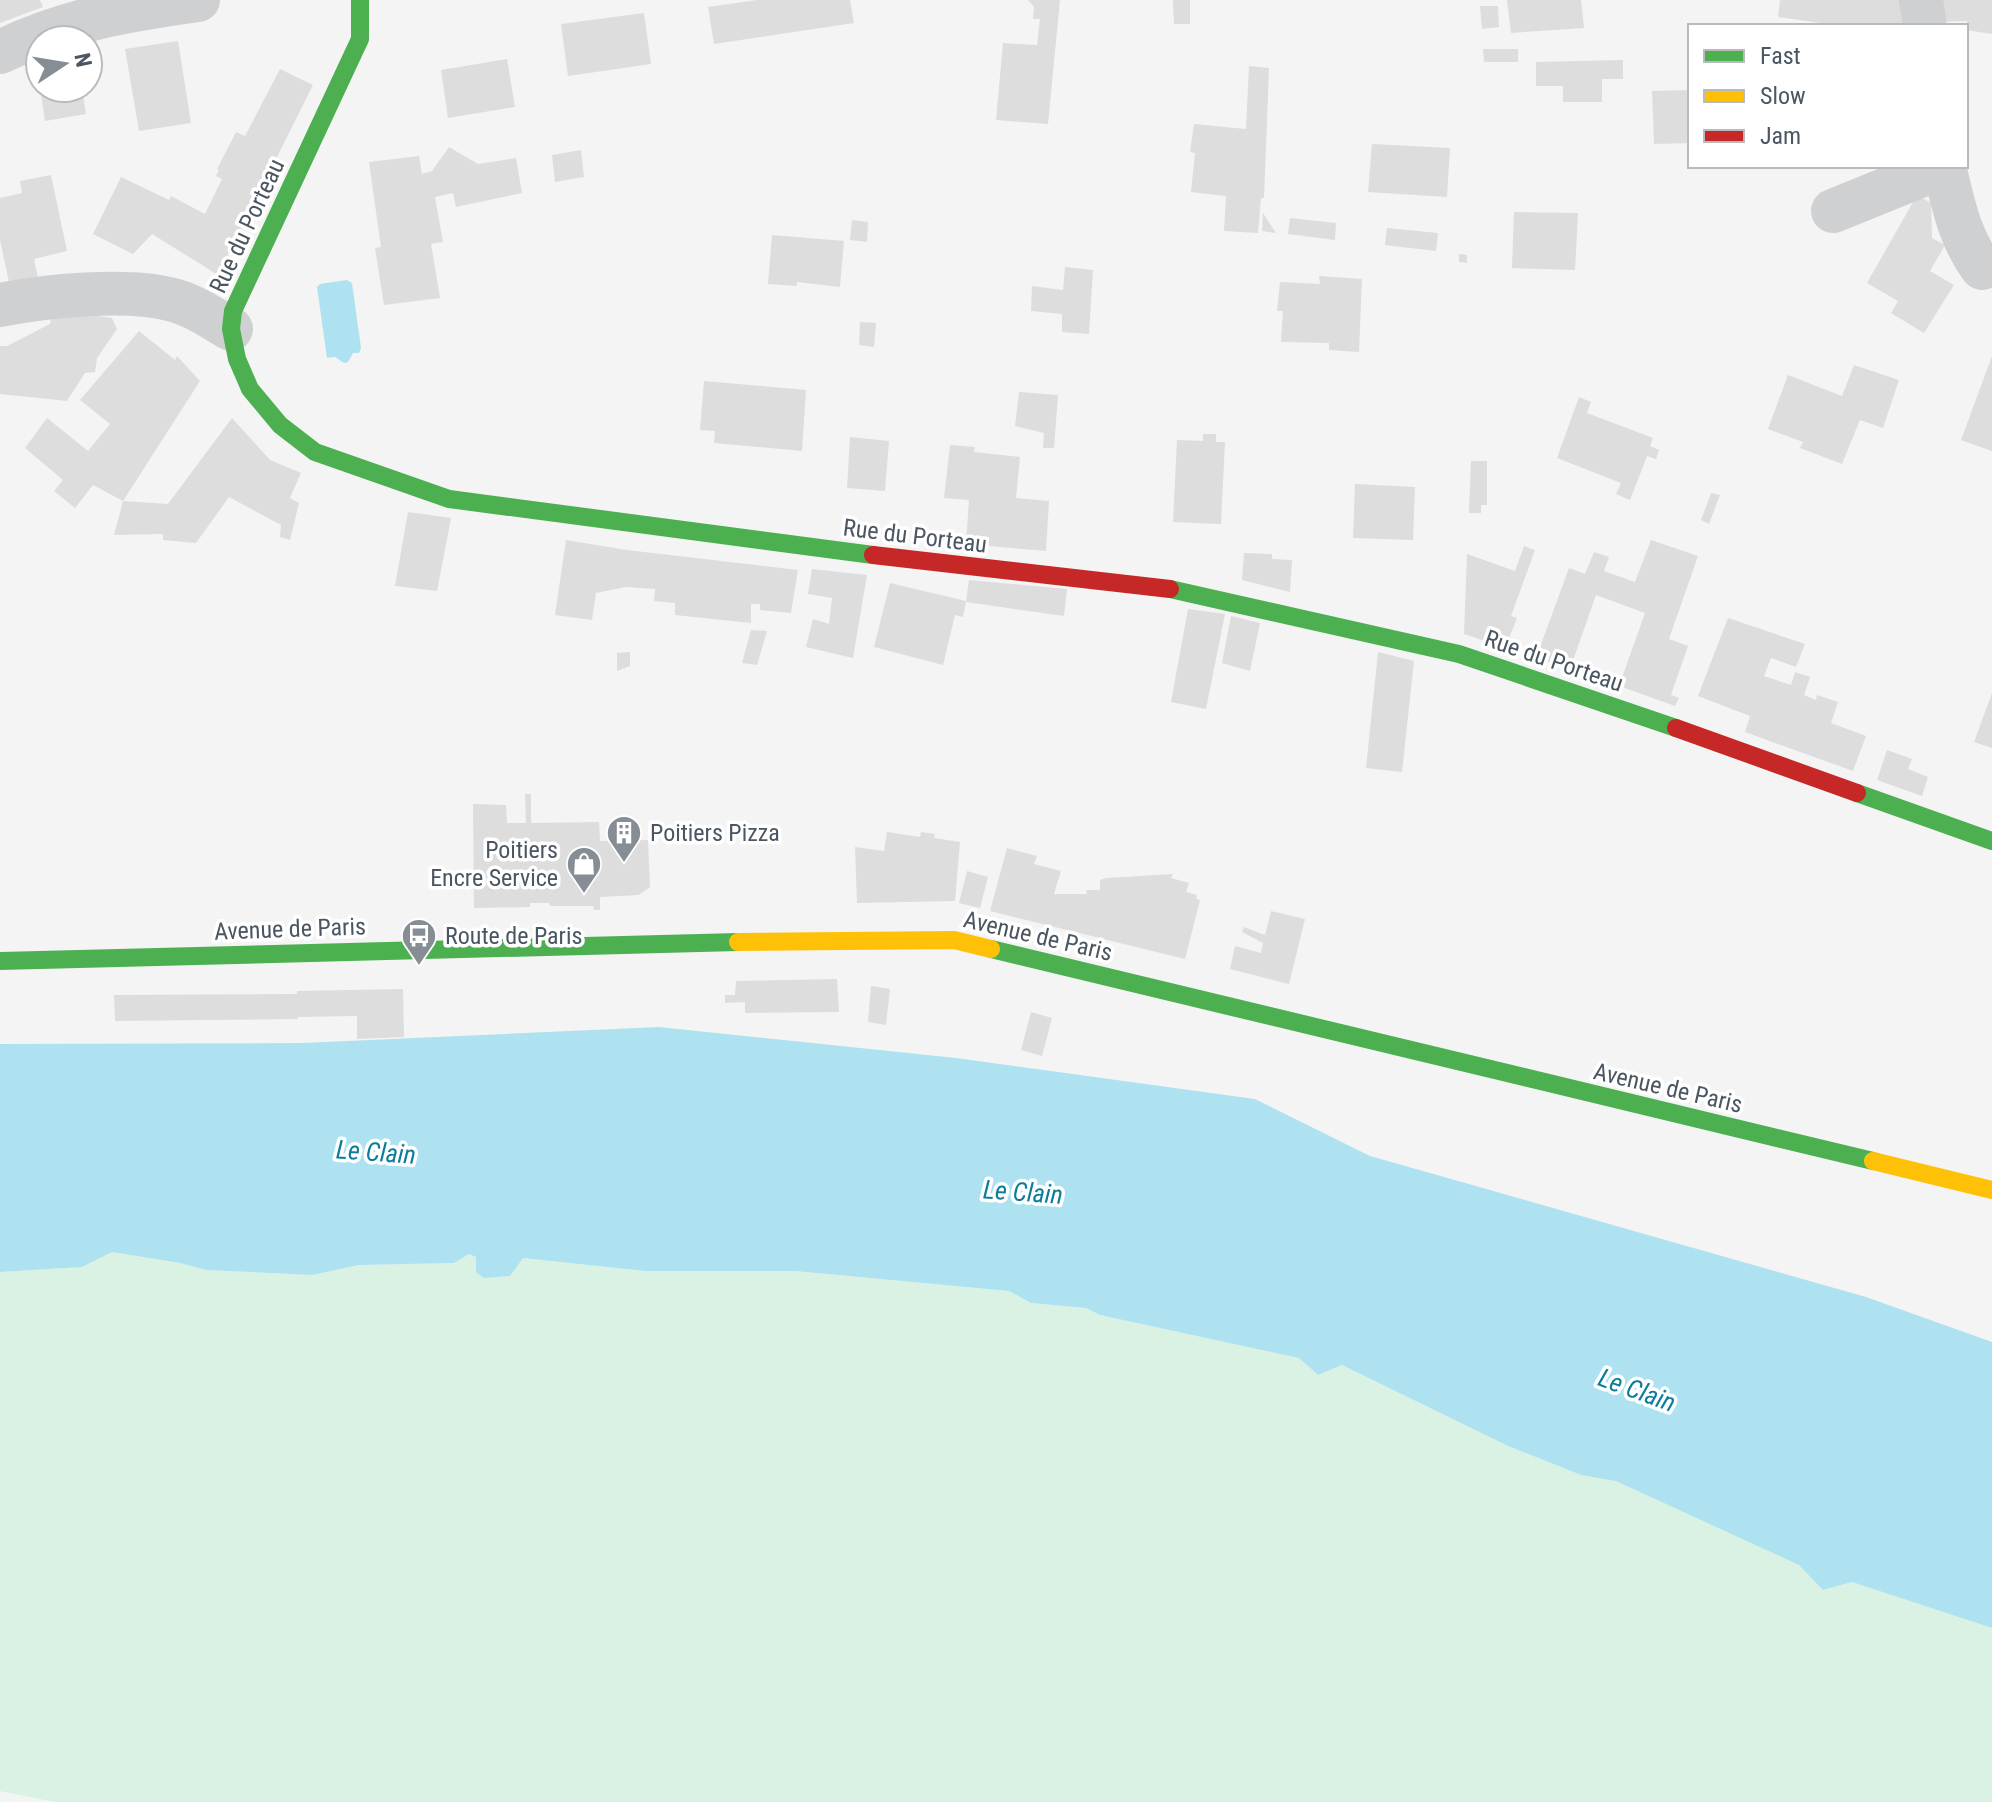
<svg xmlns="http://www.w3.org/2000/svg" width="1992" height="1802" viewBox="0 0 1992 1802" font-family="'Roboto Condensed',sans-serif">
<style>
.green{fill:#d9f2e3}
.water{fill:#aee2f0}
.building{fill:#ddddde}
.lines{fill:none;stroke-linecap:round;stroke-linejoin:round}
.street{stroke:#ced0d2;stroke-width:44}
.fast{stroke:#4caf50;stroke-width:18}
.slow{stroke:#ffc107;stroke-width:18}
.jam{stroke:#c62828;stroke-width:18}
.labels{text-anchor:middle;dominant-baseline:central;stroke-width:7;stroke-linejoin:round;paint-order:stroke}
.street-label{font-size:24px;fill:#4a5661;stroke:#fff}
.poi-label{font-size:24px;fill:#4a5661;stroke:#fff;text-anchor:start}
.water-label{font-size:26px;font-style:italic;fill:#0c7c9b;stroke:#fff}
</style>
<rect width="100%" height="100%" fill="#f4f4f4"/>
<path class="green" d="M112,1252L180,1263L206,1270L312,1275L359,1265L454,1263L469,1254L476,1257L523,1258L645,1271H795L1009,1291L1031,1303L1086,1308L1100,1315L1299,1358L1318,1375L1342,1365L1508,1446L1581,1475L1616,1480L1800,1565L1823,1590L1852,1582L1992,1628V1802H55L0,1791V1272L82,1267Z"/>
<path class="water" d="M347,280L352,283L361,348L359,353H353L348,362L344,363L335,357L327,358L317,287L320,284Z
M659,1027L956,1058L1255,1099L1370,1156L1866,1297L1992,1342V1628L1852,1582L1823,1590L1799,1565L1616,1481L1581,1475L1508,1446L1342,1365L1318,1375L1299,1358L1100,1315L1086,1308L1031,1303L1009,1291L795,1271H645L523,1258L510,1276L484,1278L476,1272V1257L469,1254L454,1263L359,1265L312,1275L206,1270L180,1263L112,1252L82,1267L0,1272V1044L303,1043Z"/>
<path class="building" d="M0,0H40L43,7L0,23Z
M757,0H850L854,23L714,44L708,7Z
M1028,0H1060L1048,124L996,120L1003,43L1037,45L1040,19H1033L1034,7Z
M1173,0H1190V24H1174Z
M1507,0H1581L1584,28L1511,33Z
M1780,0H1908L1906,26H1828V24L1778,17Z
M1933,0H1992V34L1966,30L1967,21L1938,22Z
M1480,6H1498L1499,27L1482,29Z
M644,13L651,64L568,76L561,24Z
M178,41L191,123L139,131L125,49Z
M1483,49H1518V62H1484Z
M507,59L515,107L448,118L441,70Z
M1623,60V79H1602V102H1563V86H1536V62Z
M1249,66L1269,68L1264,198H1261L1258,233L1224,231L1226,196L1191,192L1195,153L1190,152L1194,124L1246,129Z
M280,69L313,85L218,275L152,234L133,254L93,234L121,177L169,200L171,196L205,214L222,179L216,176L219,170L217,169L236,132L245,136Z
M40,88H82L86,114L45,121Z
M1690,90V143L1654,144L1652,91Z
M1372,144L1450,148L1447,197L1368,192Z
M449,147L478,164L516,158L522,193L456,207L453,193L435,197L443,242L431,244L440,298L384,305L375,248L381,247L369,162L419,156L422,174L432,171Z
M581,150L584,177L555,182L552,155Z
M51,175L67,251L34,259L38,278L9,282L0,240V198L22,193L20,181Z
M1917,195L1931,203L1932,238L1945,245L1930,271L1954,285L1924,333L1891,313L1898,301L1867,283Z
M1514,212L1578,213L1575,270L1512,268Z
M1263,213L1276,233L1262,231Z
M1290,218L1336,223L1335,240L1288,234Z
M852,220L868,222L867,242L850,240Z
M1387,228L1438,233L1436,251L1385,245Z
M772,235L844,241L840,287L797,282V286L768,284Z
M1459,254L1467,255V263L1459,262Z
M1065,267L1093,270L1089,334L1062,332V314L1031,311L1032,286L1063,290Z
M1319,276L1362,279L1359,352L1329,350V343L1281,342L1283,311H1277L1280,282L1320,284Z
M53,310L112,318L117,329L97,358L95,372L85,373L67,401L0,394V346H7L50,324Z
M860,322L876,323L874,347L859,345Z
M139,331L175,360L177,356L200,381L123,501L93,485L75,508L54,491L63,480L25,448L47,418L88,451L110,424L80,400Z
M1992,356V451L1961,440Z
M1854,365L1899,380L1883,428L1860,420L1842,464L1800,448L1803,442L1768,429L1788,375L1842,396Z
M704,381L806,390L802,451L714,443L715,431L700,430Z
M1019,392L1058,395L1054,448H1043L1044,433L1015,426Z
M1579,397L1591,402L1587,413L1653,438L1650,446L1659,450L1656,459L1647,456L1630,500L1616,494L1621,483L1557,458Z
M232,418L270,460L301,473L290,498L299,503L290,540L280,537L281,525L229,497L196,543L163,540V534L114,535L123,501L168,504Z
M1203,434H1216V442H1225L1221,524L1173,522L1177,440L1203,441Z
M850,437L889,441L885,491L847,488Z
M950,445L975,447L974,452L1020,457L1016,498L1049,501L1046,551L966,544L969,500L944,498Z
M1471,461H1487V505H1481V513H1469Z
M1355,484L1415,487L1413,540L1353,538Z
M1711,493L1720,495L1709,524L1701,520Z
M408,512L451,518L437,591L395,586Z
M566,540L627,550L798,570L791,613L760,610V604H751V623L675,615V603L654,601L655,589L626,587L596,593L592,620L555,615Z
M1651,540L1698,556L1669,639L1688,646L1671,695L1679,698L1675,706L1619,686L1645,613L1596,595L1570,669L1536,658L1569,568L1585,574L1594,552L1609,557L1604,571L1635,582Z
M1524,546L1535,550L1511,616L1517,618L1505,648L1464,634L1467,554L1515,571Z
M1244,553L1272,554V559L1292,560L1290,592L1242,580Z
M812,569L867,575L853,658L806,647L813,619L829,624L832,598L808,594Z
M969,580L1067,589L1064,616L966,602L963,617L955,615L943,665L874,647L890,583L966,601Z
M1188,609L1225,614L1206,709L1171,702Z
M1231,616L1260,623L1250,671L1222,663Z
M1728,618L1805,644L1796,667L1771,658L1764,676L1791,685L1795,672L1810,677L1804,695L1816,700L1817,695L1838,702L1831,723L1866,736L1853,771L1745,732L1750,716L1698,696Z
M751,630L767,631L757,665L742,663Z
M630,652V666L617,671V653Z
M1378,652L1414,661L1402,772L1366,768Z
M1992,693V748L1974,742Z
M1887,750L1912,759L1908,769L1928,777L1922,796L1877,780Z
M525,794H531V823L599,822L600,841L648,840L650,887L639,895L600,897V910H594L593,906H550L549,903H530V907L474,908L473,804L506,805L507,823H526Z
M887,832L920,837L921,832L935,834L934,838L960,842L955,901L857,903L855,847L884,851Z
M1007,848L1037,856L1034,864L1061,871L1054,894H1087L1086,890H1100V880L1107,878L1173,874L1171,878L1189,883L1186,892L1197,895L1196,899L1200,900L1185,959L990,911Z
M967,871L988,877L980,908L959,903Z
M1271,911L1305,919L1289,984L1230,969L1235,946L1261,953L1263,943L1242,932L1244,927L1265,935Z
M837,979L839,1012L745,1013V1002L725,1003V995H735L736,981Z
M871,986L890,989L886,1025L868,1022Z
M403,989L404,1037L357,1039V1016L298,1017V1019L115,1021L114,995L297,994V991Z
M1031,1012L1052,1018L1042,1056L1021,1050Z"/>
<g class="lines">
<path class="street" d="M1921,0L1925,26
M0,52C65,20 127,10 198,0
M1944,166C1953,203 1959,237 1982,268
M1833,211L1944,166
M0,305C44,296 126,288 169,299C192,304 212,318 231,329"/>
<path class="fast" d="M360,0V39L233,311L231,329L237,359L250,389L280,425L315,452L449,499L873,555
M1170,589L1459,654L1676,728
M1857,793L1992,841
M991,949L1873,1161
M0,961L738,942"/>
<path class="slow" d="M738,942L954,940L991,949
M1873,1161L1992,1190"/>
<path class="jam" d="M873,555L1170,589
M1676,728L1857,793"/>
</g>
<defs>
<symbol id="building-pin" viewBox="-11 -11 22 30"><path d="M0 17L-7.5 6A9.5 9.5 0 1 1 7.5 6Z" fill="#868d94" stroke="#fff"/><path d="M-4-6H4V6H1V3H-1V6H-4ZM-2.5-4.3h1.7v1.8h-1.7ZM.8-4.3h1.7v1.8H.8ZM-2.5-1h1.7V.8h-1.7ZM.8-1h1.7V.8H.8Z" fill="#fff"/></symbol>
<symbol id="shop-pin" viewBox="-11 -11 22 30"><path d="M0 17L-7.5 6A9.5 9.5 0 1 1 7.5 6Z" fill="#868d94" stroke="#fff"/><path d="M-5-2.5h2.3a2.7 3.5 0 0 1 5.4 0H5L5.5 6h-11ZM-1.5-2.5h3a1.5 2.3 0 0 0-3 0Z" fill="#fff"/></symbol>
<symbol id="bus-pin" viewBox="-11 -11 22 30"><path d="M0 17L-7.5 6A9.5 9.5 0 1 1 7.5 6Z" fill="#868d94" stroke="#fff"/><path d="M-5-6H5V4H4V6H2V4H-2V6H-4V4H-5ZM-3.5-4V0h7V-4ZM-3.5 1.2v1.5H-2V1.2ZM2 1.2v1.5H3.5V1.2Z" fill="#fff"/></symbol>
</defs>
<g fill-rule="evenodd">
<use href="#building-pin" x="604" y="813" width="40" height="54"/>
<use href="#shop-pin" x="564" y="844" width="40" height="54"/>
<use href="#bus-pin" x="399" y="916" width="40" height="54"/>
</g>
<g class="labels">
<g class="street-label">
<text transform="translate(247 226) rotate(-65)">Rue du Porteau</text>
<text transform="translate(915 536) rotate(7)">Rue du Porteau</text>
<text transform="translate(1554 661) rotate(19)">Rue du Porteau</text>
<text transform="translate(290 929) rotate(-2)">Avenue de Paris</text>
<text transform="translate(1038 936) rotate(13)">Avenue de Paris</text>
<text transform="translate(1668 1088) rotate(13)">Avenue de Paris</text>
</g>
<g class="poi-label">
<text x="650" y="833">Poitiers Pizza</text>
<text x="558" y="850" text-anchor="end">Poitiers<tspan x="558" dy="28">Encre Service</tspan></text>
<text x="445" y="936">Route de Paris</text>
</g>
<g class="water-label">
<text transform="translate(376 1152) rotate(4)">Le Clain</text>
<text transform="translate(1023 1192) rotate(4)">Le Clain</text>
<text transform="translate(1637 1390) rotate(20)">Le Clain</text>
</g>
</g>
<rect x="1688" y="24" width="280" height="144" fill="#ffffff" stroke="#b7bbc0" stroke-width="2"/>
<rect x="1704" y="50" width="40" height="12" fill="#4caf50" stroke="#b7bbc0" stroke-width="2"/>
<text x="1760" y="64" font-size="24" fill="#4a5661">Fast</text>
<rect x="1704" y="90" width="40" height="12" fill="#ffc107" stroke="#b7bbc0" stroke-width="2"/>
<text x="1760" y="104" font-size="24" fill="#4a5661">Slow</text>
<rect x="1704" y="130" width="40" height="12" fill="#c62828" stroke="#b7bbc0" stroke-width="2"/>
<text x="1760" y="144" font-size="24" fill="#4a5661">Jam</text>
<g transform="translate(64 64) rotate(78)"><circle r="38" fill="#ffffff" stroke="#b7bbc0" stroke-width="2"/>
<path d="M0-6L14 30L0 20L-14 30Z" fill="#868d94"/>
<text y="-12" font-size="22" font-weight="bold" text-anchor="middle" fill="#4a5661">N</text>
</g>
</svg>
